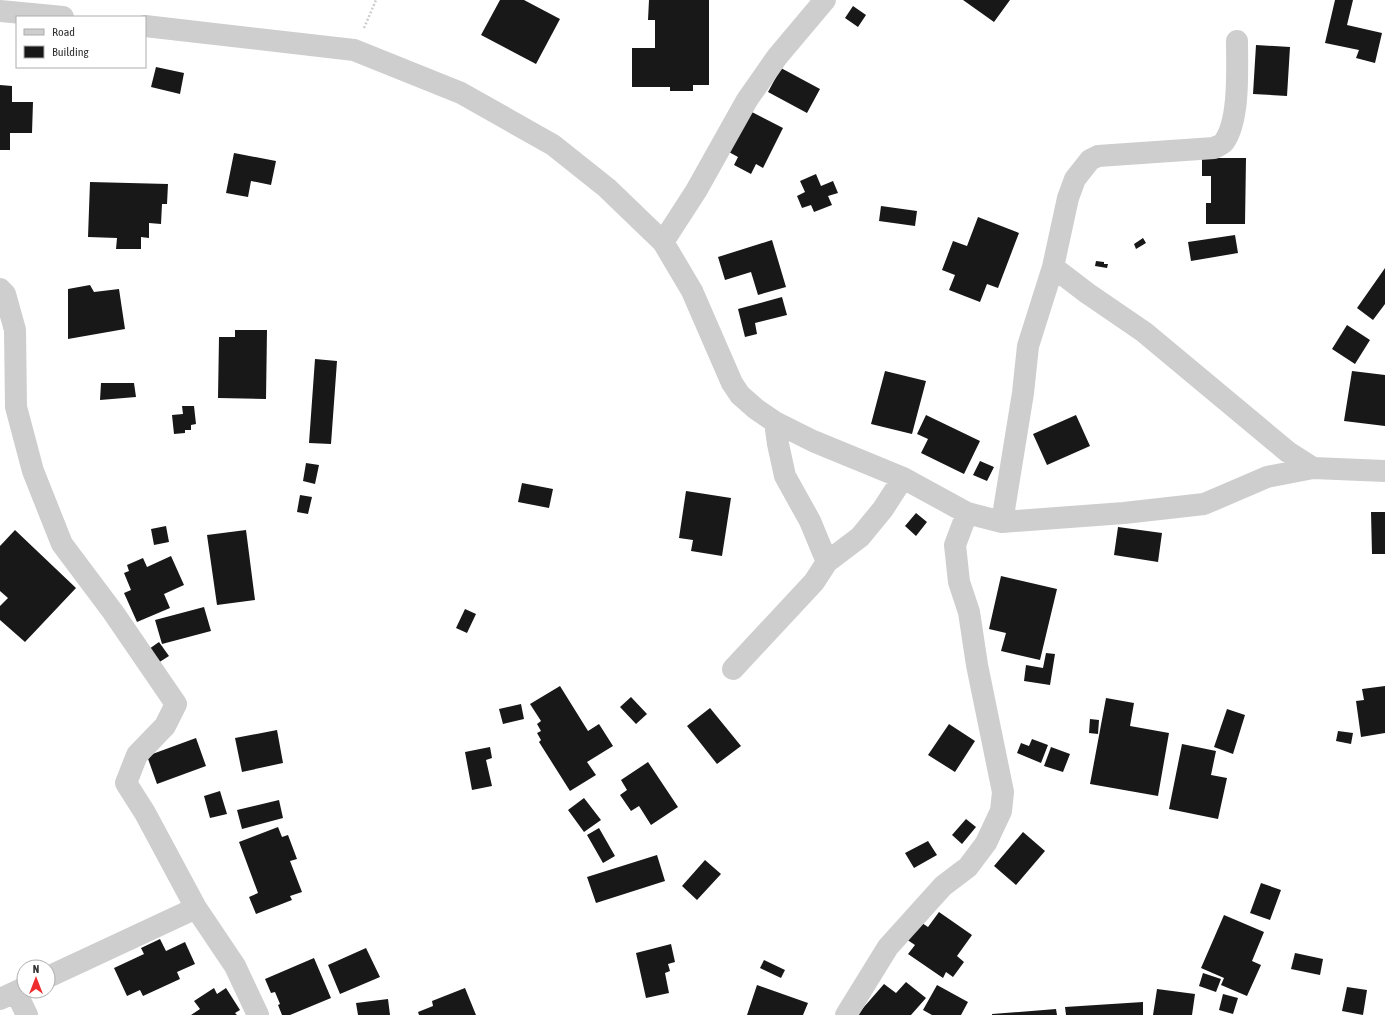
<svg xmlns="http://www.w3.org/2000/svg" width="1385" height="1015" viewBox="0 0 1385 1015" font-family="'Asap Condensed',sans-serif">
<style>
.building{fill:#181818}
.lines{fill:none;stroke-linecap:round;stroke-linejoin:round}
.path{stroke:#cecece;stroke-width:2.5;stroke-dasharray:2 2;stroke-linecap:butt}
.minor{stroke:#cecece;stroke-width:22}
</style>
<rect width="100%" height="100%" fill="#fff"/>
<path class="building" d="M500,0H524L560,19L536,64L481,35Z
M649,0H709V85H693V91H670V87H632V48H655V20H648Z
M963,0H1010L994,22Z
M1335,0H1353L1347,25L1382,33L1375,63L1356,58L1359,50L1325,43Z
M853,6L866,15L858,27L845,18Z
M1256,45L1290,47L1287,96L1253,94Z
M156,67L184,73L180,94L151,87Z
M781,68L820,89L807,113L768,92Z
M0,85L12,86V102H33L32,133H10V150H0Z
M748,110L783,128L763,168L756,164L751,174L734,165L738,157L727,151Z
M234,153L276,161L271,185L251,181L248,197L226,193Z
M1202,158H1246L1245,224H1206V203H1211V176H1202Z
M816,174L821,186L833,181L838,193L828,196L832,205L814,212L811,205L802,208L797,196L805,192L800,181Z
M90,182L168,184L167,204H162L161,224L149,223V238L141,237V249H116L117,238L88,237Z
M881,206L917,211L915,226L879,221Z
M978,217L1019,233L998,288L987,284L980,302L949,290L955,275L942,270L953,241L967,246Z
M1235,235L1238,253L1191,261L1188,242Z
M1143,238L1146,243L1136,249L1134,244Z
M772,240L786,287L758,295L751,272L725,280L718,257Z
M1096,261L1104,262V264H1108L1107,268L1095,266Z
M1385,268V304L1373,320L1357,308Z
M90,285L94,292L119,289L125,329L68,339V289Z
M782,297L787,315L755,323L757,334L745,337L738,309Z
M1347,325L1370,340L1355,364L1332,349Z
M235,330H267L266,399L218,398L219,337H235Z
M315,359L337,361L331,444L309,443Z
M885,371L926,381L912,434L871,424Z
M1352,371L1385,375V426L1344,421Z
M101,383H134L136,397L100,400Z
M182,406H194L196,424L191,425V430H185V433L174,434L172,415L183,414Z
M926,415L980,441L964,474L921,453L928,439L917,434Z
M1076,415L1090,446L1047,465L1033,434Z
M980,461L994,467L987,481L973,475Z
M306,463L319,465L315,484L303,481Z
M522,483L553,489L549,508L518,502Z
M686,491L731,498L722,556L691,551L693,540L679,538Z
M300,495L312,497L308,514L297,512Z
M1371,512H1385V554H1372Z
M916,513L927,522L916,536L905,526Z
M166,526L169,542L154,545L151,529Z
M1118,527L1162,533L1158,562L1114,555Z
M15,530L76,588L25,642L0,620V606L8,598L0,591V546Z
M246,530L255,600L217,605L207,535Z
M171,556L184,585L164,594L170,608L137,622L124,593L131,590L124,573L129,571L127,565L143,558L147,567Z
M1001,576L1057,589L1040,660L1001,651L1006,633L989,629Z
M204,607L211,631L162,644L155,620Z
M465,609L476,614L467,633L456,628Z
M159,642L169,656L158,663L149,649Z
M1046,653L1055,654L1050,685L1024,681L1026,665L1043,668Z
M560,686L588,731L599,724L613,746L587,762L596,775L570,791L539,742L541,740L537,733L541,731L537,724L541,721L530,704Z
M1385,686V733L1361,737L1356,701L1364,700L1362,689Z
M631,697L647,714L636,724L620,707Z
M1106,698L1134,703L1130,726L1169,733L1158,796L1090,784Z
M521,704L524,719L503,724L499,709Z
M710,708L741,746L717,764L687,726Z
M1227,709L1245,715L1233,754L1214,747Z
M1090,719L1099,720L1098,734L1089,733Z
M949,724L975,741L955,772L928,755Z
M277,730L283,763L242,772L235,738Z
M1338,731L1353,733L1351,744L1336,741Z
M196,738L206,766L157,784L147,756Z
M1032,739L1048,745L1041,763L1017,753L1021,743L1029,746Z
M1182,744L1216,751L1211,775L1227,778L1218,819L1169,809Z
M490,747L492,758L486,760L492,786L472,790L465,752Z
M1051,747L1070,754L1063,772L1044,766Z
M648,762L678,807L651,825L639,806L631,811L620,795L627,790L621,780Z
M220,791L227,814L210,818L204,796Z
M584,798L601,820L584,832L568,810Z
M279,800L283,818L242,829L237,810Z
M966,819L976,827L962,844L952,835Z
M278,827L282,837L288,835L297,859L290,861L302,892L290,896L292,900L256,914L249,897L258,893L239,842Z
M599,828L615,856L603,863L587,835Z
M1023,832L1045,851L1016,885L994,866Z
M928,841L937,855L914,868L905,853Z
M657,855L665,881L596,903L587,877Z
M705,860L721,874L697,900L682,886Z
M1261,883L1281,890L1270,920L1250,913Z
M939,912L972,935L957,956L964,962L953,977L946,972L943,978L908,954L915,945L906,939L919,921L928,927Z
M1224,915L1264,932L1252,961L1261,965L1247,996L1221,985L1224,978L1201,968Z
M160,939L166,951L185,942L195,964L177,972L180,979L143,996L140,990L127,996L114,968L144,954L141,948Z
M671,944L675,962L668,964L670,971L665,973L669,993L646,998L636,953Z
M366,948L380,977L340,994L328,965Z
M1295,953L1323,959L1320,975L1291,969Z
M314,958L331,998L290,1015H282L278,1005L280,1004L275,992L271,993L265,979Z
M764,960L785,970L781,978L760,968Z
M1203,973L1221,979L1216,992L1199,986Z
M906,982L926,998L911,1015H857L884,984L896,993Z
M757,985L808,1003L803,1015H747Z
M937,985L968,1002L961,1015H932L923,1010Z
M1347,987L1367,990L1363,1015L1342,1011Z
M214,988L217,994L226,988L240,1010L235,1013L237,1015H191L200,1009L194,1001Z
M465,988L476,1015H419L418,1012L433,1006L432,1001Z
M1157,989L1195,994L1192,1015H1153Z
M1223,994L1238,998L1233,1014L1219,1010Z
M388,999L390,1015H358L356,1003Z
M1143,1002V1015H1066L1065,1007Z
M1056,1009L1057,1015H992V1014Z"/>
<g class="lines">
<path class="path" d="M364,28L376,0"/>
<path class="minor" d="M0,11L63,17
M145,26L354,50L461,93L553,145L607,188L663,242L692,291L732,383L740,395L756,409L775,422L813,441L903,478L967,513L1002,522L1124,513L1204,504L1267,477L1313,468L1385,471
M663,242L696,191L747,100L777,57L825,0
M1053,267L1087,293L1144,332L1288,452L1313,468
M0,289L5,294L15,330L16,407L33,471L62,544L113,612L176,704L165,726L137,755L126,783L145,813L196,908L235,966L258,1015
M1002,522L1023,393L1028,346L1053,267L1068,198L1075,179L1090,160L1098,156L1214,148C1217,146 1222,145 1224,142C1240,120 1237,68 1237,41
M827,562L860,537L883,509L903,478
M733,669L814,582L827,562L810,521L785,476L778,444L775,422
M48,977L196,908
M16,992L27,1015
M0,999L24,988
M846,1015L888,947L943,886L968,867L986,843L1001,811L1003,792L977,665L969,612L959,582L955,545L967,513"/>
</g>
<rect x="16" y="16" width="130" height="52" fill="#ffffff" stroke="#adadad"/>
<rect x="24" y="29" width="20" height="6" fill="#cecece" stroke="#adadad"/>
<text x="52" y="36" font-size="12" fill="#313131">Road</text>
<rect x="24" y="46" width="20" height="12" fill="#181818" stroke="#adadad"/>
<text x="52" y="56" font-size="12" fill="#313131">Building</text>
<g transform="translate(36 979)"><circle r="19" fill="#ffffff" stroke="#adadad"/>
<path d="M0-3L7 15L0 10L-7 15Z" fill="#ee2d2f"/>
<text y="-6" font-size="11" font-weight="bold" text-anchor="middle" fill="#313131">N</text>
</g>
</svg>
